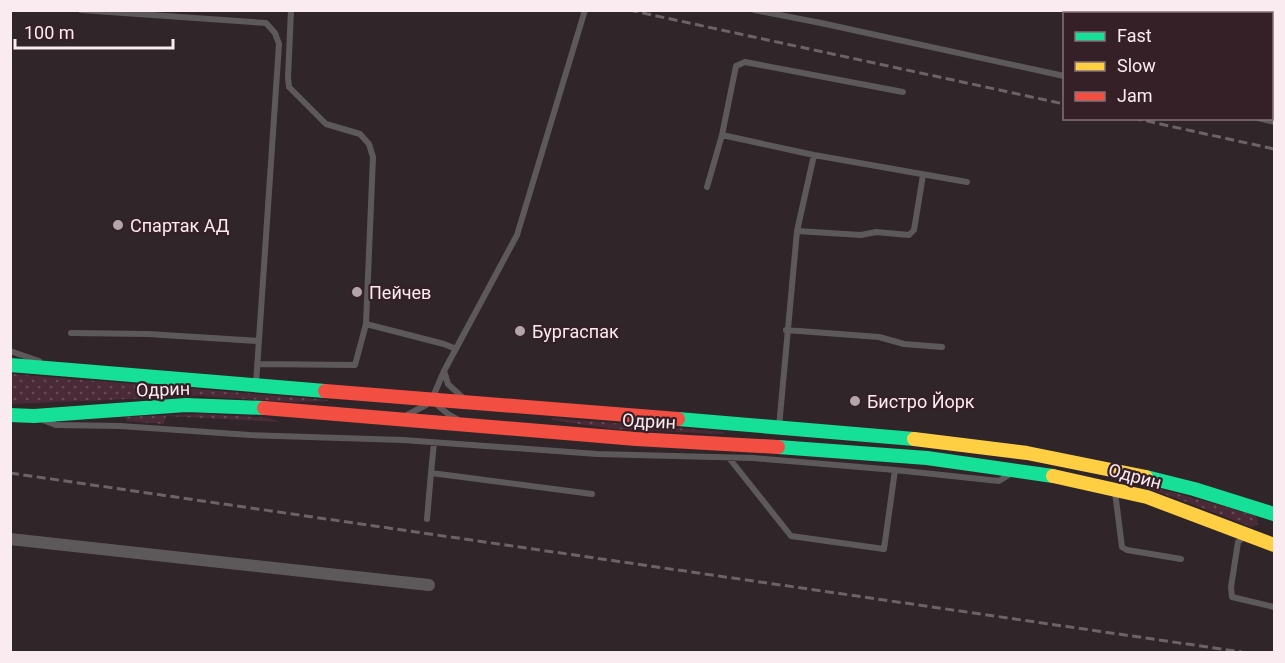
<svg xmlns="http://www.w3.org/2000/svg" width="1285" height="663" viewBox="0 0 1285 663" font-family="Roboto,sans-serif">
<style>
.grass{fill:url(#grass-dots)}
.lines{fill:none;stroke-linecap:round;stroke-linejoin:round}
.lane{stroke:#5d595a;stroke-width:6}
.street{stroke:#5d595a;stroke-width:12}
.fast{stroke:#16e098;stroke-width:14}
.slow{stroke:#ffcf43;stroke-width:14}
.jam{stroke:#f24e42;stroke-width:14}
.rail{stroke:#6b6365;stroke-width:3;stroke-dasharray:9 4.5;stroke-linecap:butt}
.poi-dot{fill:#b3a6aa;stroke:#352028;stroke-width:2}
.labels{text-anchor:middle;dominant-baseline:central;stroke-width:4.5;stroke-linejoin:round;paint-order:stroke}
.poi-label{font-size:18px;fill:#faebf0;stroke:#352028;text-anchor:start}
.street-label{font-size:18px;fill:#faebf0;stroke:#352028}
</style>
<defs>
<pattern id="grass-dots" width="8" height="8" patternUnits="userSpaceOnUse" patternTransform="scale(1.5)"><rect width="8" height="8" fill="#4b2a37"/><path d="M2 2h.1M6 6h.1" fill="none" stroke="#664954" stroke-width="1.8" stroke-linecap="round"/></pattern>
</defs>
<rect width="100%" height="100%" fill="#302529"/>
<path class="grass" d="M11,374L328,400V401L292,402L200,396L11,404Z
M201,414L269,418L280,422L166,416L164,424L126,421V417Z
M552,418L724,432L723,434L615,429L551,420Z
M1144,485L1201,500L1256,516L1258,524L1252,527L1173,497L1143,487Z"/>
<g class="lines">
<path class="lane" d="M81,10L266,23L275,33L279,44L256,384
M754,10L821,23L1064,76
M1151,14L1152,10
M1180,14L1181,10
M1258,118L1274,122
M722,135L814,155L967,182
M707,187L722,135L736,66L745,62L903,92
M797,231L861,235L876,232L909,235L914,230L923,175
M366,324L444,344L456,349
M786,330L879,337L904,344L942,347
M71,333L148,334L258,341
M10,351L39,361
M257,364L355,365L366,324L373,157L369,144L360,134L326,124L289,87L288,78L291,10
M444,371L448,384L462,397
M436,404L448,414L457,419
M407,415L426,405L432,399L444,371L517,235L585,10
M43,420L56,425L120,426L250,435L403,440L597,454L753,458L895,470L999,481L1012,473
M779,427L797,231L814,155
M434,443L431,473L592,494
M729,458L791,536L884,549L895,470
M1115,492L1122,547L1127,550L1181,559
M427,519L431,473
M1246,535L1238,542L1231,587L1232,597L1274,607"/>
<path class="street" d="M10,539L429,585"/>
<path class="fast" d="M10,365L325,391
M10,415L34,416L186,405L264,408
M678,419L914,439
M778,447L927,458L1053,476
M1146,477L1194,489L1274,514"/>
<path class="slow" d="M914,439L1027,453L1146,477
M1053,476L1147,497L1274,545"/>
<path class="jam" d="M325,391L678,419
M264,408L636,439L778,447"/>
<path class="rail" d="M629,10L1064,104
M1133,118L1274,149
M10,473L1242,652"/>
</g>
<g class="poi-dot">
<circle cx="118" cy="225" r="6"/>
<circle cx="357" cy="292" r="6"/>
<circle cx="520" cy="331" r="6"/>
<circle cx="855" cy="401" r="6"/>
</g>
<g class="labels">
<g class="poi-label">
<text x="130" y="225">Спартак АД</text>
<text x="369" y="292">Пейчев</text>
<text x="532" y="331">Бургаспак</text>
<text x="867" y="401">Бистро Йорк</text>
</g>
<g class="street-label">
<text transform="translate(163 389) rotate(-2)">Одрин</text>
<text transform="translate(649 421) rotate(3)">Одрин</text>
<text transform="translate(1135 476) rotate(15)">Одрин</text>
</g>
</g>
<rect width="1285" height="663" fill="none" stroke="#faebf0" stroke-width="24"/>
<rect x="1063" y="12" width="210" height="108" fill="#352028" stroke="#847178" stroke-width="1.5"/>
<rect x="1075" y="32" width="30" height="9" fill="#16e098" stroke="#847178" stroke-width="1.5"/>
<text x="1117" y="42" font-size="18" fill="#faebf0">Fast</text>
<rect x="1075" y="62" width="30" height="9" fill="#ffcf43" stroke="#847178" stroke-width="1.5"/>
<text x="1117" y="72" font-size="18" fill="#faebf0">Slow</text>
<rect x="1075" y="92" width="30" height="9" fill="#f24e42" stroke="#847178" stroke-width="1.5"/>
<text x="1117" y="102" font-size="18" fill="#faebf0">Jam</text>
<path d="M15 39v9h158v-9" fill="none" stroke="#faebf0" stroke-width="3"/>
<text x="24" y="39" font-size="18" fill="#faebf0" stroke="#352028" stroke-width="4.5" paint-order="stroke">100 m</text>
</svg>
